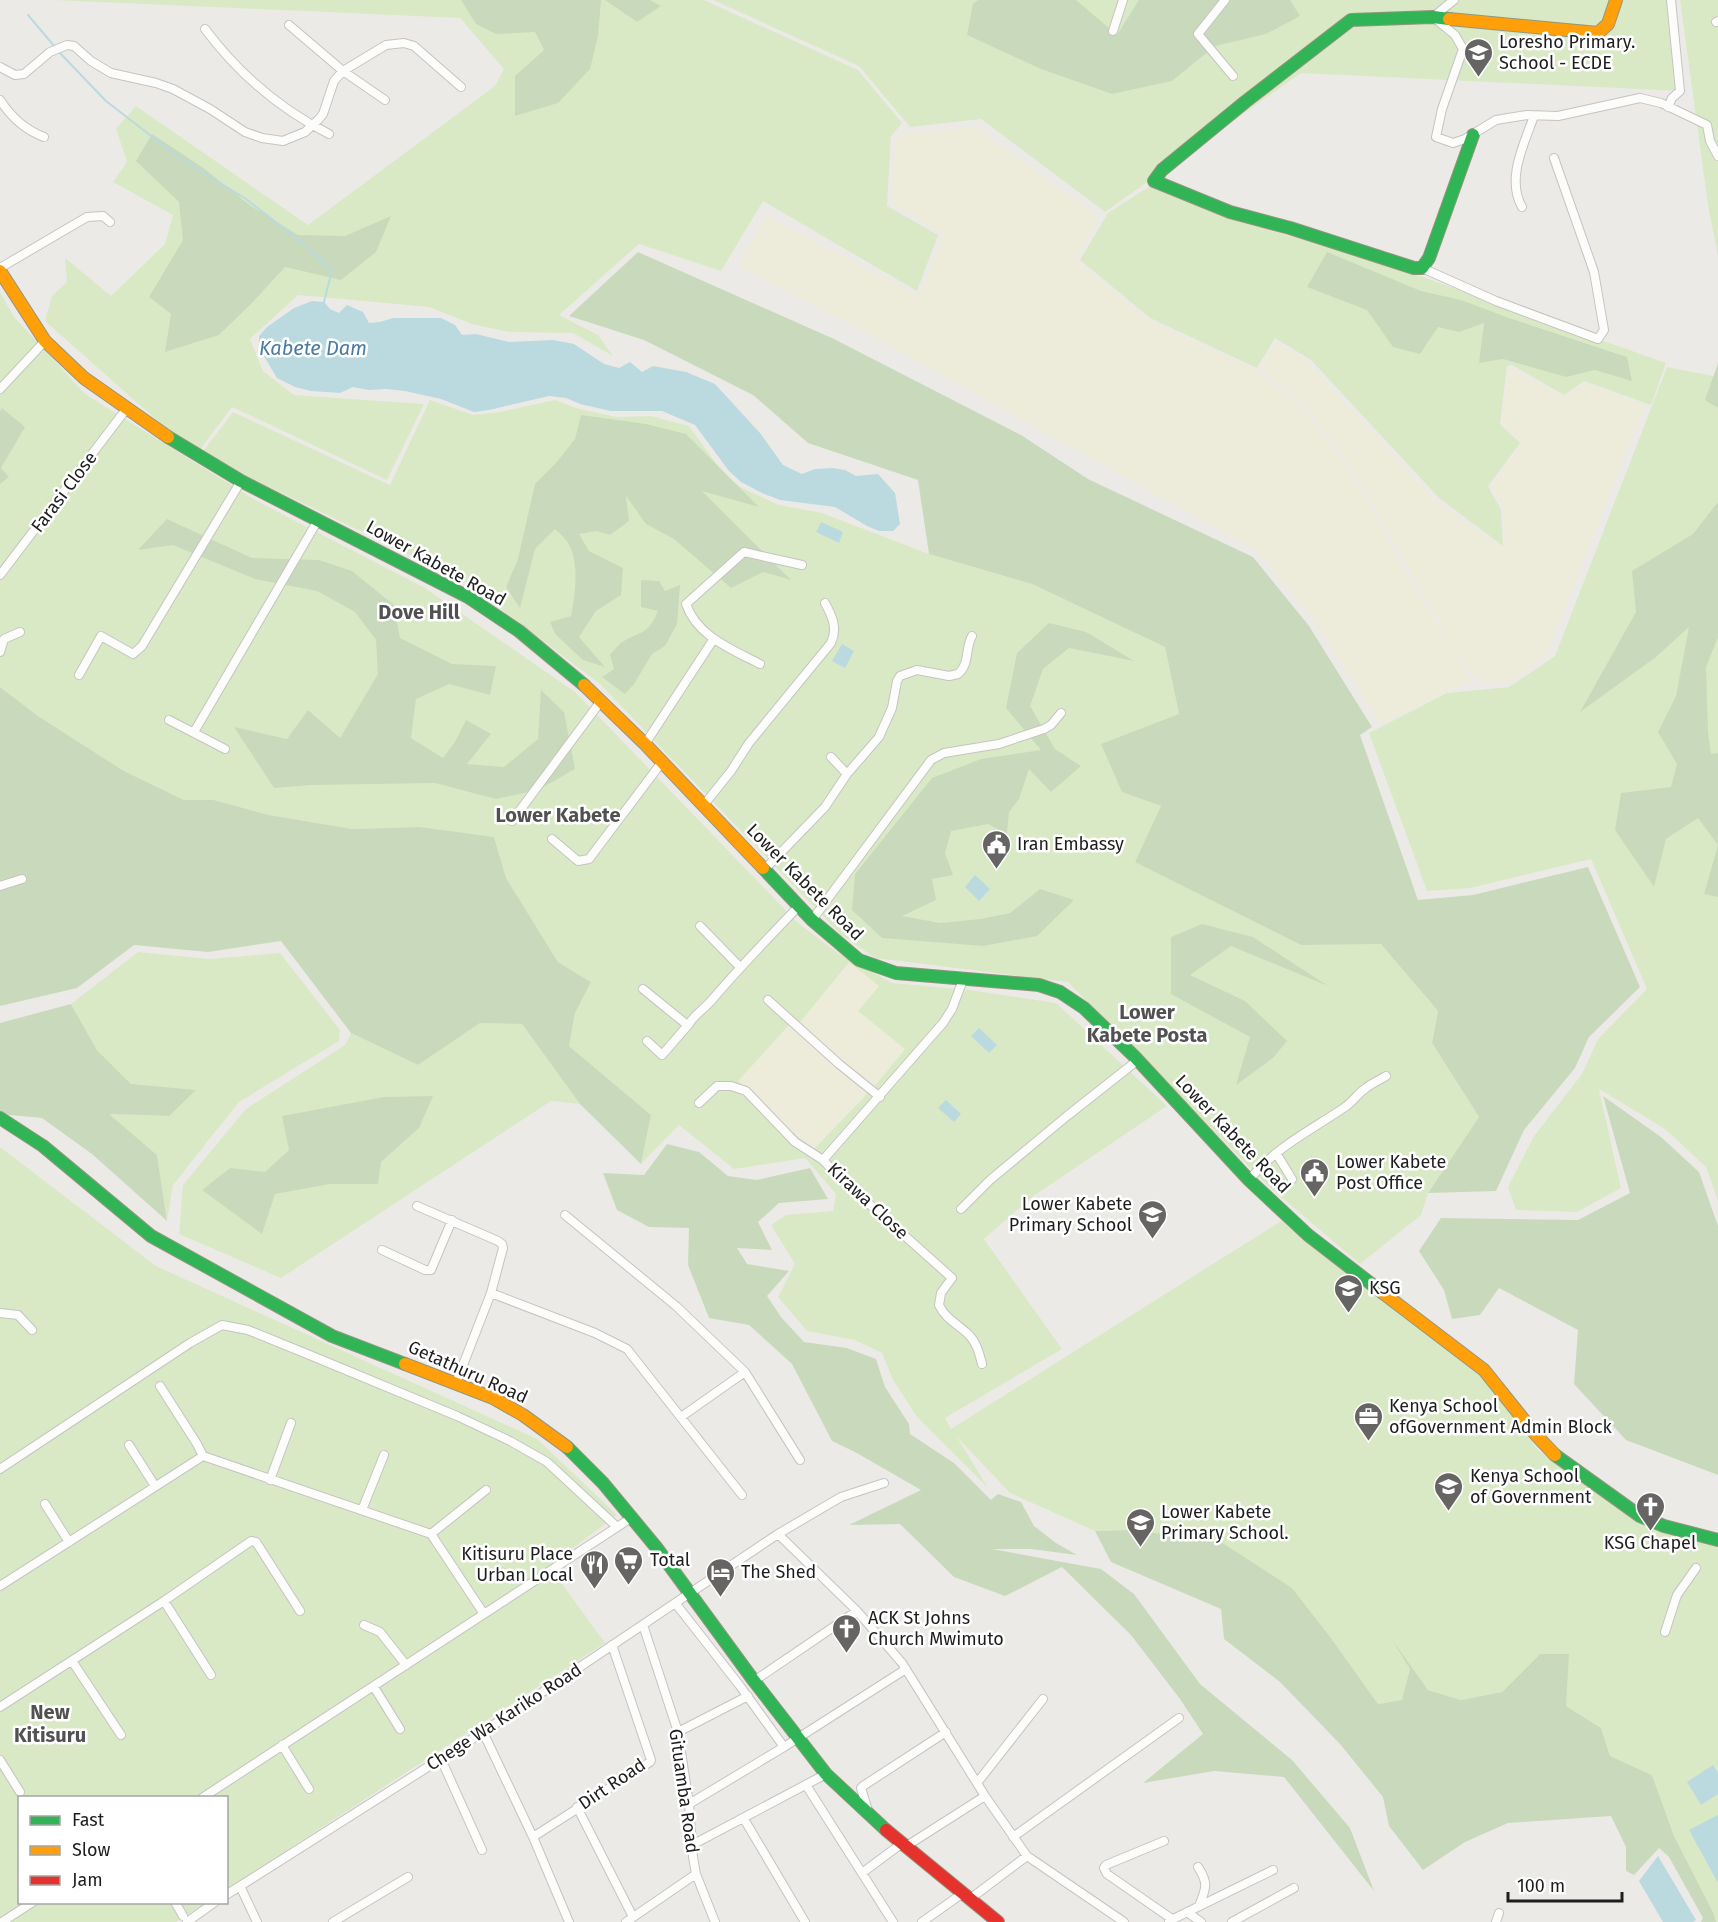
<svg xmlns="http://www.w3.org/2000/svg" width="1718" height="1922" viewBox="0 0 1718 1922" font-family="'Fira Sans',sans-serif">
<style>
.farmland{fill:#edecda}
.grass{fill:#dae9c5;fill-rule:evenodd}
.forest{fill:#c9dabc}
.water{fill:#badadf}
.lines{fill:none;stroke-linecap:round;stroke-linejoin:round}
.stream{stroke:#badadf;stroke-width:2}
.street-casing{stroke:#c5c4c3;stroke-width:10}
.fast-casing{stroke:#95957f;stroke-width:14}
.slow-casing{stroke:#95957f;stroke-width:14}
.jam-casing{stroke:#95957f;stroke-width:14}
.street{stroke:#fcfcfb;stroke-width:8}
.fast{stroke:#30b455;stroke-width:12}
.slow{stroke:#ff9f0a;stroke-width:12}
.jam{stroke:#e5322d;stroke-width:12}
.labels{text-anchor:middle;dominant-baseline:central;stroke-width:5;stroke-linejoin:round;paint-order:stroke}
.poi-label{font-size:18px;fill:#1e1e1e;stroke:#fff;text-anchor:start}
.street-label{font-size:18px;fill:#1e1e1e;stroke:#fff}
.water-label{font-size:20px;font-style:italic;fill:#497ba4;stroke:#fff}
.neighbourhood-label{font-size:20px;font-weight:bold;fill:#515151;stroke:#fff}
</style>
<rect width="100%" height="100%" fill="#eceae7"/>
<path class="farmland" d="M976,127L1099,217L1076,260L1148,320L1258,371L1301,405L1351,471L1407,574L1472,680L1381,724L1314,620L1257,551L854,326L738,266L766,216L919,296L944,234L891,203L896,135Z
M1276,342L1308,362L1437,502L1505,549L1503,508L1491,486L1522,443L1501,423L1509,367L1564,397L1585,383L1645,405L1546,656L1509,683L1479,681L1454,649L1353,470L1303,403L1260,368Z
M850,962L879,986L859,1011L905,1049L874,1087L798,1025Z
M789,1025L868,1093L814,1149L774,1118L738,1081Z"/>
<path class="grass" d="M54,0H704L858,70L902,123L891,136L887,206L938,235L917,291L763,201L721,271L639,244L559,315L598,335L613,356L573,333L509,332L472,324L429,307L298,295L250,339L263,371L294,395L424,404L387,480L232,407L196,455L45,321L52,296L67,282L65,258L111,296L165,244L173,215L113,182L127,162L116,129L136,106L308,225L495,86L504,69L460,18Z
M713,0H1669L1680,91L1301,73L1105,212L981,119L910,127L859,66Z
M1680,0H1718V256L1708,205Z
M1150,186L1227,218L1380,262L1666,363L1651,405L1584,381L1564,395L1512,365L1507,366L1500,424L1520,443L1488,486L1501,510L1503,546L1439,498L1311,360L1275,338L1257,368L1150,318L1080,260L1108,213Z
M0,292L14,317L85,394L255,500L425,588L575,692L798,923L838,953L892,983L970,990L1056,1003L1167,1106L1032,1197L984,1239L1062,1349L945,1418L951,1429L1281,1221L1482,1376L1538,1450L1646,1525L1718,1546V1922H1716L1714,1914L1674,1836L1652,1775L1610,1756L1601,1728L1566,1706L1540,1654L1502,1692L1461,1700L1428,1690L1400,1652L1410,1668L1403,1700L1378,1704L1331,1638L1292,1588L1131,1530L1095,1531L1010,1493L957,1437L988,1488L917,1417L893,1380L882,1353L855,1340L807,1331L778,1297L795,1264L771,1225L786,1215L833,1211L836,1194L805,1158L734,1169L679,1125L641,1164L651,1115L569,1046L575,1013L591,982L558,962L506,878L494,838L420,827L352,829L269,815L214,800H184L124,771L38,716L0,687ZM849,962L879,986L858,1011L905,1049L874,1087L798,1025ZM789,1025L868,1093L814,1149L774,1118L738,1081Z
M1667,367L1718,377V1201L1706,1167L1665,1129L1599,1089L1621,1188L1577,1212L1516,1210L1508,1187L1534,1136L1582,1074L1598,1039L1647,989L1591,859L1470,888L1427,891L1369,733L1447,693L1509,687L1555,656Z
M430,400L473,415L500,412L555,400L579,409L617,417L651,416L689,426L723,473L740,487L779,505L822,513L929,554L1032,584L1165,647L1179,714L1122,792L1161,806L1223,906L1301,945L1381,943L1438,1011L1432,1043L1479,1117L1428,1193L1421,1215L1360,1264L1264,1182L1068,982L875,958L840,934L600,684L464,581L201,454L233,412L390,485Z
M138,952L210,959L280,953L340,1030L339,1041L239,1102L173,1185L167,1221L157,1155L108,1114L169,1116L131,1084L97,1050L71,1004Z
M480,1023L522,1024L580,1104L551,1101L281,1278L179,1234L183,1185L246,1109L345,1045L351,1033L418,1065Z
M0,1147L156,1266L537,1439L617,1515L549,1566L605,1643L227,1889L226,1798H20V1902L206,1903L176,1922H0Z"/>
<path class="forest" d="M461,0H601L598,36L590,69L558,103L515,116V76L544,50L535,32L496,34L476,24Z
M605,0H650L661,6L637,22Z
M978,0H1076L1117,35L1139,0H1290L1300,16L1266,34L1215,46L1172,81L1112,94L1041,69L967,35L973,4Z
M152,134L202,167L251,206L298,235L345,236L391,216L376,252L341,280L285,267L252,303L219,335L165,352L171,314L149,297L183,240L179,202L136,161Z
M638,252L834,339L1021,435L1088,479L1253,557L1309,626L1372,727L1360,735L1418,900L1473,895L1588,867L1640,987L1589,1037L1575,1068L1524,1130L1496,1191L1428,1193L1479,1117L1432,1043L1438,1011L1381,944L1301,945L1135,862L1161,806L1122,792L1101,744L1179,714L1165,647L1032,584L929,554L918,480L808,443L753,395L644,340L569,316Z
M1327,252L1421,291L1461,300L1509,318L1627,357L1632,381L1595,370L1566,377L1503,359L1479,363L1484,323L1459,332L1438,327L1420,354L1393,347L1367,310L1307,287Z
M1718,363V408L1705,400Z
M2,408L25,427L1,468L9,477L0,484V411Z
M581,415L646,424L686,434L759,507L702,491L791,580L763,572L731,588L674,539L646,524L626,496L629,521L610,535L596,531L579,534L589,551L623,568L621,595L596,611L579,637L605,667L583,660L556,635L550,622L571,616C575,595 580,563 568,543C565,538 559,533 555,529L535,549L520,608L506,587L518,559L535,484L556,463L575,439Z
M1718,502V637L1706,667L1708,731L1711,754L1718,753V897L1704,894L1718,845L1698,818L1666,839L1654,887L1615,830L1621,793L1671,787L1677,764L1658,732L1676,696L1689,627L1656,657L1580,712L1636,612L1632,571L1693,534Z
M167,519L252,558L319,560L352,571L394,605L400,638L452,664L496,666L490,695L449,684L416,699L411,738L443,758L456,740L466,720L491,734L467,764L504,767L538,739L541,690L564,712L575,769L538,790L496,799L435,783L311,785L274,788L234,727L287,739L308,710L340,738L378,674L376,640L355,612L317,591L255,579L173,545L138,550Z
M641,580L659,581L665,591L680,585L677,624L665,646L652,654L634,684L625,694L602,677L614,669L610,655C614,650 619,644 624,641C644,630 648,634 658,611L641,607Z
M1049,623L1086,632L1134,661L1069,648L1043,669L1030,706L1055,749L1081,766L1051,792L1029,769L1019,799L1009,812L1007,834L988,824L951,831L945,853L953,875L932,879L936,900L902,916L940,923L980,919L1010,913L1040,889L1074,900L1037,936L983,946L882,938L852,910L855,874L932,778L981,759L1041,750L1006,708L1017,653Z
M0,687L38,716L124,771L184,800H214L269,815L352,829L420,827L494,837L506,878L558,962L591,982L575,1013L569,1046L651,1115L641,1164L580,1104L522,1024L480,1023L418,1065L351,1033L281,941L208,952L134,945L77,988L0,1006Z
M1202,924L1253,937L1328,986L1231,946L1190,975L1245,1001L1287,1041L1273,1058L1236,1085L1250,1037L1171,994V937Z
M71,1004L97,1050L131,1084L196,1090L169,1116L109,1114L157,1155L167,1221L92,1154L42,1118L0,1114V1023Z
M433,1096L419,1128L381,1162L378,1184H330L275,1194L262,1234L202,1190L230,1168L265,1172L289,1150L282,1116L384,1097Z
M1603,1096L1661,1137L1699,1172L1718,1226V1475L1626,1440L1574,1384L1578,1330L1499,1288L1480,1315L1452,1319L1444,1290L1419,1251L1441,1218L1578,1220L1630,1193Z
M667,1144L699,1152L728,1176L757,1180L810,1168L828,1199L779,1203L758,1222L772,1250L737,1248L747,1264L789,1271L767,1296L781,1317L804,1342L847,1348L876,1359L885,1387L909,1424L910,1434L954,1463L991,1500L998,1494L1021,1502L1034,1526L1056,1543L1077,1555L1031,1549H992L1101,1569L1134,1594L1200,1684L1292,1760L1350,1828L1374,1891L1284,1777L1214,1771L1143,1783L1203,1734L1180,1699L1131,1635L1062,1567L1005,1596L954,1577L900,1524L849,1525L921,1490L855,1452L832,1441L792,1364L749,1325L709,1318L688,1265L689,1228L649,1227L617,1210L603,1173L644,1175Z
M1131,1530L1221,1542L1292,1588L1331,1638L1378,1704L1402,1700L1410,1669L1391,1638L1428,1690L1461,1700L1502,1692L1540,1654H1569L1566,1706L1601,1728L1610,1756L1652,1775L1674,1836L1714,1914L1716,1922H1701L1703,1918L1669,1857L1659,1848L1634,1875L1626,1871V1847L1611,1816L1508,1823L1465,1842L1423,1870L1389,1826L1383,1797L1340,1744L1280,1682L1224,1639L1221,1609L1111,1562L1095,1531Z"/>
<path class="water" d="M312,301L324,302L330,309L339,313L347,305L363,312L369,323L380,322L393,318H441L455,325L462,335L476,334L509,342L553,340L574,344L604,364L619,368L630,362L642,372L653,366L686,372L715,384L760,433L783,465L802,474L815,469L833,468L845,470L856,476L878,474L895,493L900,524L893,531H879L867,526L835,507L780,500L762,493L741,482L729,471L695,425L662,411H611L580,404L566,398L549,396L489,410L474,412L441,399L405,391L386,389L369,390L353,387L340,393L311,391L295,387L277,378L259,348V336L267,327L294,308Z
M821,522L843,532L839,543L816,532Z
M842,644L854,651L845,668L832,661Z
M975,875L990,889L979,901L965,887Z
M979,1028L997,1045L989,1053L971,1036Z
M946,1100L961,1114L954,1122L938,1108Z
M1713,1765L1718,1773V1794L1701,1805L1687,1782Z
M1718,1815V1883L1689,1830Z
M1658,1856L1696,1920L1693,1922H1663L1639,1881Z"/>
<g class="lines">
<path class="stream" d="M28,15L55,47
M58,51L106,101L177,156L246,199L304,244L332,270L324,302"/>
<defs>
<path id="street" d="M1225,0L1198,34L1233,76
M1454,0L1433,17L1455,35L1463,49L1442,109L1436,137L1453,143L1465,139L1496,120L1527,115L1558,116L1640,98L1661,103L1707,125L1710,141L1718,156
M1716,22L1718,21
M289,25L343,71L385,100
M205,29C238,73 280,109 329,134
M1113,31L1123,0
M0,67L15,75L24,74L50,52L67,45L74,46L91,61L111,73L156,83L173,89L210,109L245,132L262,138L283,141L305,132L319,119L323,114L334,81L343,71L386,45L404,43L414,46L461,87
M0,100C11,117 25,130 44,137
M1668,107L1672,98L1680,91L1671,0
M1522,207C1506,179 1524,144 1534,116
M0,268L87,217L103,216L110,222
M1422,268L1496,301L1598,339L1604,330L1594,272L1554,158
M0,389L45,341
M0,575L127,408
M0,652L4,639L20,632
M760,664C731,649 697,636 686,604L744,552L802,565
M79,675L101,636L133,654L142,646L241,481
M169,720L225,749
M194,732L318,520
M645,744L713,640
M831,757L847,774
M703,806L731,771L749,743L831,643C838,628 832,616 825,603
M512,821L601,701
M552,839L578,861L589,859L662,762
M764,870L825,807L847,774L879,737L892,708L897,681L900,676L917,670L949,676L958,674C970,664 965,648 972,636
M0,886L22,879
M812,920L931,760L944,753L999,744L1044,729L1051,725L1061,713
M700,926L740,967
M964,977L952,1009L943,1023L823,1160L838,1176L952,1278L941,1293L939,1305C944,1317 957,1324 967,1333C976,1341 979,1352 982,1364
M643,989L686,1024H689C694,1015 704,1009 711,1001C739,968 769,937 799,906
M768,1000L839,1064L880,1097
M647,1041L662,1055L689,1024
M699,1103L717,1086H731L746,1091L795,1142L823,1160
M1276,1153L1292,1179
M1249,1180C1277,1146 1310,1131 1345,1107C1353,1102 1358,1093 1366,1088C1372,1083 1380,1080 1386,1076
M417,1206L498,1241L502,1244L503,1248L491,1293L456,1383
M961,1209L990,1180L1067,1116L1138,1060
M565,1215L676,1306L745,1372L800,1460
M382,1250L425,1270H431L452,1220
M491,1293L595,1333L627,1349L742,1495
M0,1313L18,1315L32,1330
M160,1386L197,1444L203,1456
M681,1417L745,1372
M129,1445L155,1486
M0,1469L190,1343L222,1325L248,1330L312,1356L457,1416L510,1441L547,1462L617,1527
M270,1480L291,1423
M45,1504L69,1542
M362,1510L384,1455
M431,1534L486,1490
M778,1534L857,1611L902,1663L985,1796L1027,1856L1124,1922
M0,1586L203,1456L431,1534L484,1614
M164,1601L211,1675
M676,1604L740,1686L784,1747
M364,1625L380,1632L406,1665
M643,1625L678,1732L689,1804L693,1857L696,1874L715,1922
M1665,1632L1677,1595L1696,1568
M72,1661L121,1735
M754,1681L857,1611
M374,1687L400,1729
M0,1707L164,1601L251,1541L256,1542L300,1611
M483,1732L533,1837L569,1922
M678,1732L748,1696
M282,1745L309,1789
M441,1759L482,1850
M0,1760L20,1792
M977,1783L1043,1699
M806,1785L893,1922
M202,1798L631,1518
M689,1804L784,1747L906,1669
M577,1807L633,1917
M869,1814L861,1788L863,1786L946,1732
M744,1819L805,1922
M533,1837L650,1762L651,1760L612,1645
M1013,1837L1179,1718
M1164,1841L1106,1865L1104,1868L1107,1874L1172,1919
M692,1845L826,1774
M905,1847L985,1796
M1198,1867C1209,1884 1206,1888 1199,1906
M862,1873L901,1844
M240,1886L257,1922
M226,1895L483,1732L778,1534L841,1497L884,1483
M970,1899L1027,1856
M175,1902L183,1916
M1187,1912L1201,1922
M1169,1921L1273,1870
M2,1922L33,1902
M187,1922L215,1902
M333,1922L408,1877
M626,1922L696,1874
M922,1922L963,1893
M1232,1922L1294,1888
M1496,1922L1499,1913"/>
<path id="fast" d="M1449,19L1433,17L1351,20L1245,102L1162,170L1154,181L1230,212L1290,228L1414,268H1422L1429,258L1473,135
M168,437L241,481L468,597L519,631L584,685
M763,868L812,920L859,960L896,973L1039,985L1060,992L1084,1008L1134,1056L1249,1180L1308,1235L1383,1293
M0,1118L43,1146L151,1236L332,1336L405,1364
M567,1447L603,1483L656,1547L754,1681L826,1774L886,1830
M1555,1455L1640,1516L1664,1526L1718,1540"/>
<path id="slow" d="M1449,19L1598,33L1608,24L1616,0
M0,271L45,341L84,378L168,437
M584,685L645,744L763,868
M1383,1293L1484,1370L1536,1435L1555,1455
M405,1364L493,1398L523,1415L567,1447"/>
<path id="jam" d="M886,1830L998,1922"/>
</defs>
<use href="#street" class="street-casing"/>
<use href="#fast" class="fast-casing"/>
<use href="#slow" class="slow-casing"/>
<use href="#jam" class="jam-casing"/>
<use href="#street" class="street"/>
<use href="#fast" class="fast"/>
<use href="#slow" class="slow"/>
<use href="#jam" class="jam"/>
</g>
<defs>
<symbol id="school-pin" viewBox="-11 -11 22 30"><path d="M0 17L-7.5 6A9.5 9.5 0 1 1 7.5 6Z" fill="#666564" stroke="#fff"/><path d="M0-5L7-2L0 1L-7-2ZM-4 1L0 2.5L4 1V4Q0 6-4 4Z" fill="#fff"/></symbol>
<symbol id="civic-pin" viewBox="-11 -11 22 30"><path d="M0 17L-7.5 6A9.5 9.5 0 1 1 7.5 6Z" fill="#666564" stroke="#fff"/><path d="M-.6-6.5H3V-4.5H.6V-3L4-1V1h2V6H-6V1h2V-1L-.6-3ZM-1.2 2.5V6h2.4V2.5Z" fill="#fff"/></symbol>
<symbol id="office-pin" viewBox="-11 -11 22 30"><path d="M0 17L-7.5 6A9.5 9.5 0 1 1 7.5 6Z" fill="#666564" stroke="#fff"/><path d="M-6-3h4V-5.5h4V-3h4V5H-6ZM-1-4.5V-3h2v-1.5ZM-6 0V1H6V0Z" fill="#fff"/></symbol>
<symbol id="university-pin" viewBox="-11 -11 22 30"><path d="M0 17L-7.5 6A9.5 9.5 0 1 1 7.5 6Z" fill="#666564" stroke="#fff"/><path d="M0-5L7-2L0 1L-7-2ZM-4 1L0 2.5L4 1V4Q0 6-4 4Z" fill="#fff"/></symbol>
<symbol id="church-pin" viewBox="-11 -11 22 30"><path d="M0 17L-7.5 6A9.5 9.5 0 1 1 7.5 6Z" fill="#666564" stroke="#fff"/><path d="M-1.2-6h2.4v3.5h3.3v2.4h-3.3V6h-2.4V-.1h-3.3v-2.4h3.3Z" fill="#fff"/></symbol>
<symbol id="supermarket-pin" viewBox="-11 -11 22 30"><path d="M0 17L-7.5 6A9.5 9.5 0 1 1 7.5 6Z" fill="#666564" stroke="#fff"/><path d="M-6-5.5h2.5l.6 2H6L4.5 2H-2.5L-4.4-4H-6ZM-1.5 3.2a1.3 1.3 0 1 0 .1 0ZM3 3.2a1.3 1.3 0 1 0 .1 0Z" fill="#fff"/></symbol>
<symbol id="restaurant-pin" viewBox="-11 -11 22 30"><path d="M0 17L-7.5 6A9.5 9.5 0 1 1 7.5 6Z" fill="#666564" stroke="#fff"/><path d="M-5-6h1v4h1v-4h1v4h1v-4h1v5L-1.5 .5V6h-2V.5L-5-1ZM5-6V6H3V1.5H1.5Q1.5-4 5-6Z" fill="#fff"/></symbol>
<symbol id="hotel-pin" viewBox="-11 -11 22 30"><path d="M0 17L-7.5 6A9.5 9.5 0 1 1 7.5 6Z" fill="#666564" stroke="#fff"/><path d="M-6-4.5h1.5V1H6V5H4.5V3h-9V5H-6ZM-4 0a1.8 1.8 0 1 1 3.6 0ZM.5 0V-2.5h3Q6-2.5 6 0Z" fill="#fff"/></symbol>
</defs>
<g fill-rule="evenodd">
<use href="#school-pin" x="1462" y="36" width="33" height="45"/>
<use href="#civic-pin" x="980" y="828" width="33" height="45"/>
<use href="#civic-pin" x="1298" y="1156" width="33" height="45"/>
<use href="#school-pin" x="1136" y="1198" width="33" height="45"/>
<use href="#school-pin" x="1332" y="1272" width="33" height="45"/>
<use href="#office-pin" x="1352" y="1400" width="33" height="45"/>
<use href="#university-pin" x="1432" y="1470" width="33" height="45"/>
<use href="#church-pin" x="1634" y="1490" width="33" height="45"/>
<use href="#school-pin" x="1124" y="1506" width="33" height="45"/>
<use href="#supermarket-pin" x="612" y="1544" width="33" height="45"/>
<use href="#restaurant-pin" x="578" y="1548" width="33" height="45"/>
<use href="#hotel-pin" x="704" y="1556" width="33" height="45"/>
<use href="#church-pin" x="830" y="1612" width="33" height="45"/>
</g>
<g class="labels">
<g class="poi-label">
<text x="1499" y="42">Loresho Primary.<tspan x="1499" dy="21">School - ECDE</tspan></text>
<text x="1017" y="844">Iran Embassy</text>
<text x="1336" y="1162">Lower Kabete<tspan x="1336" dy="21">Post Office</tspan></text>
<text x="1132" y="1204" text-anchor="end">Lower Kabete<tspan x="1132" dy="21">Primary School</tspan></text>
<text x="1369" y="1288">KSG</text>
<text x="1389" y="1406">Kenya School<tspan x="1389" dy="21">ofGovernment Admin Block</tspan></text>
<text x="1470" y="1476">Kenya School<tspan x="1470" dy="21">of Government</tspan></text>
<text x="1161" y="1512">Lower Kabete<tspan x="1161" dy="21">Primary School.</tspan></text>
<text x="1650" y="1543" text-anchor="middle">KSG Chapel</text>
<text x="573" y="1554" text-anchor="end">Kitisuru Place<tspan x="573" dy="21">Urban Local</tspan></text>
<text x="650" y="1560">Total</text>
<text x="741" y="1572">The Shed</text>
<text x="868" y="1618">ACK St Johns<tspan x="868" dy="21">Church Mwimuto</tspan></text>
</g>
<g class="street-label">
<text transform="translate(64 492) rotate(-53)">Farasi Close</text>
<text transform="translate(436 563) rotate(29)">Lower Kabete Road</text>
<text transform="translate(805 882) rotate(45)">Lower Kabete Road</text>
<text transform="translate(1233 1134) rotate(46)">Lower Kabete Road</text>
<text transform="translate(868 1201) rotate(43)">Kirawa Close</text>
<text transform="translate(468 1372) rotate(24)">Getathuru Road</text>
<text transform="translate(504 1717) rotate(-33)">Chege Wa Kariko Road</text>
<text transform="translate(612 1784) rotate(-34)">Dirt Road</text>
<text transform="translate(684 1791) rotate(82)">Gituamba Road</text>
</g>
<g class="water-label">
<text x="313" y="348">Kabete Dam</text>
</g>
<g class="neighbourhood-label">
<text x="419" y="612">Dove Hill</text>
<text x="558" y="815">Lower Kabete</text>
<text x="1147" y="1012">Lower<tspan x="1147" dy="23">Kabete Posta</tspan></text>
<text x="50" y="1712">New<tspan x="50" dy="23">Kitisuru</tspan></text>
</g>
</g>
<rect x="18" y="1796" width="210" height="108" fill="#ffffff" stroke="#a5a5a5" stroke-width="1.5"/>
<rect x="30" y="1816" width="30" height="9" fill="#30b455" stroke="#a5a5a5" stroke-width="1.5"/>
<text x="72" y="1826" font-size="18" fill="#1e1e1e">Fast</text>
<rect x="30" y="1846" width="30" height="9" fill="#ff9f0a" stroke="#a5a5a5" stroke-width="1.5"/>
<text x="72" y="1856" font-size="18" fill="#1e1e1e">Slow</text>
<rect x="30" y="1876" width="30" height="9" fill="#e5322d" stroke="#a5a5a5" stroke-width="1.5"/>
<text x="72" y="1886" font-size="18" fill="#1e1e1e">Jam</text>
<path d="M1508 1892v9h114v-9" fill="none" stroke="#1e1e1e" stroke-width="3"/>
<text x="1517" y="1892" font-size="18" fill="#1e1e1e" stroke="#ffffff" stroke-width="4.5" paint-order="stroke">100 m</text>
</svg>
